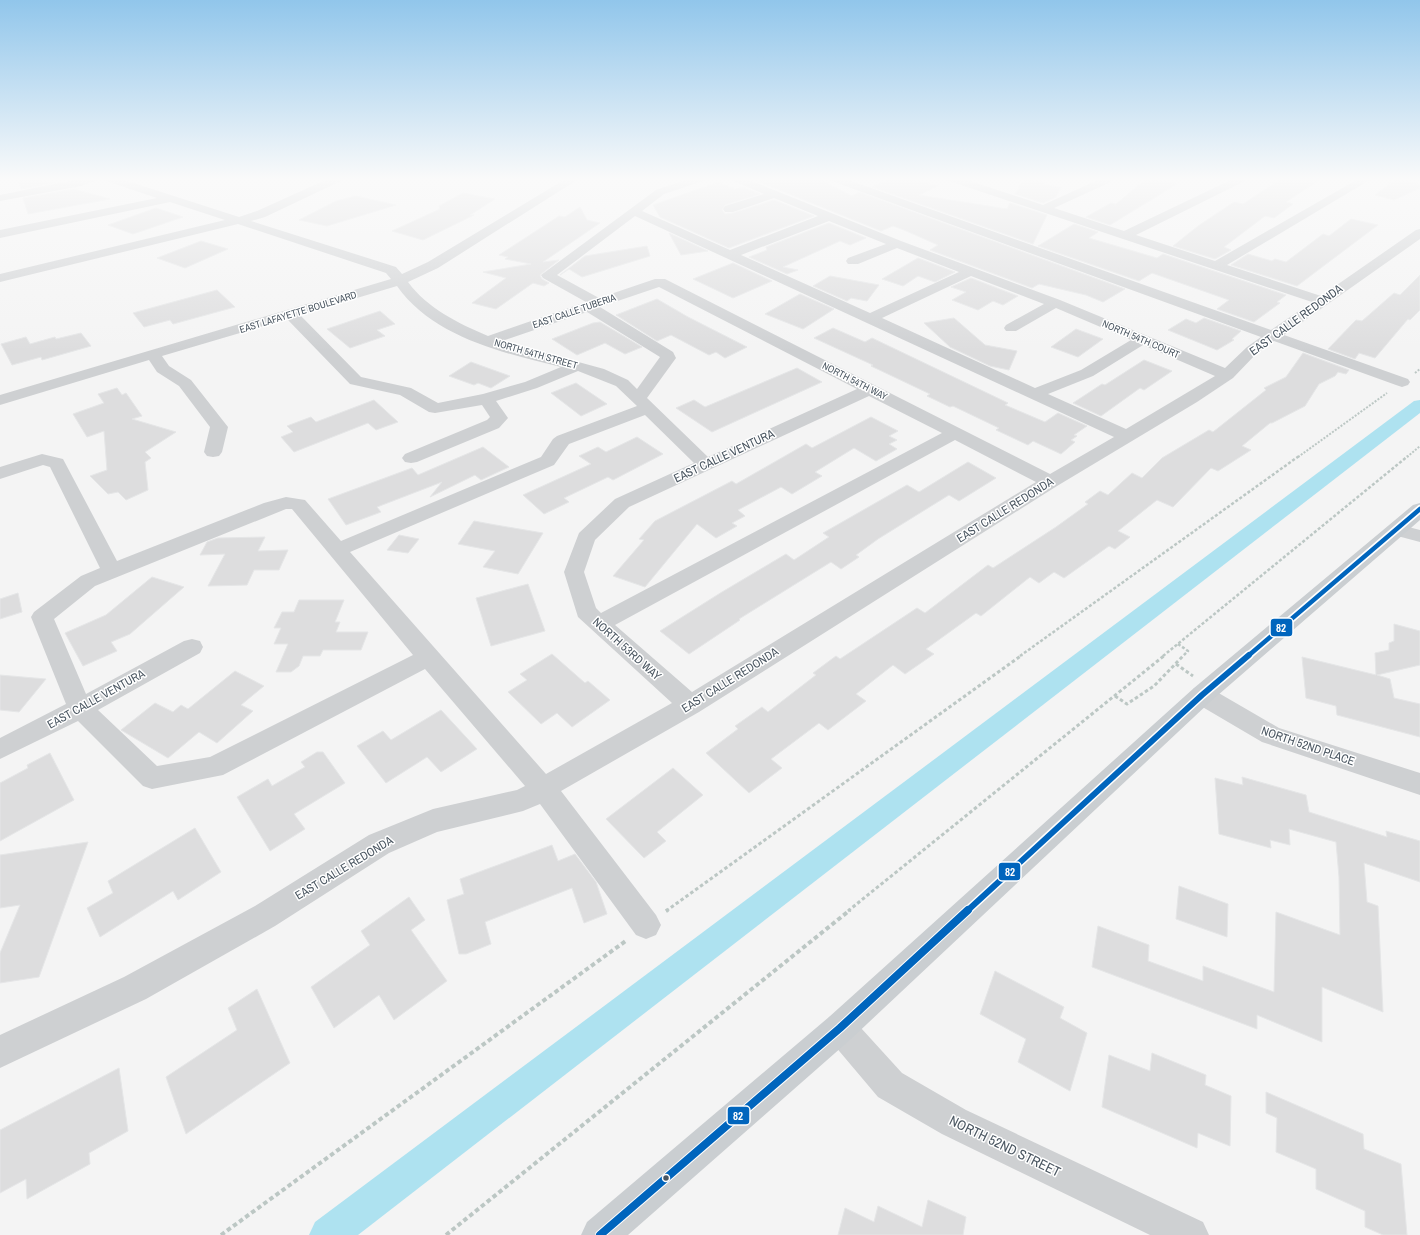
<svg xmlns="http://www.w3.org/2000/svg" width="1420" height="1235" viewBox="0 0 1420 1235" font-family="'Archivo Narrow',sans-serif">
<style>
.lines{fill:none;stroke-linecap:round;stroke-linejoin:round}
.canal{fill:#aee2f0;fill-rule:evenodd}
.building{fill:#ddddde;stroke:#e5e6e7}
.path-far3{stroke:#bcc7c4;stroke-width:2;stroke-dasharray:2 1.5;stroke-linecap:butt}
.path-far2{stroke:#bcc7c4;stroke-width:2.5;stroke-dasharray:3 2;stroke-linecap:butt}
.path-far1{stroke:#bcc7c4;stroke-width:3;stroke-dasharray:3.5 2.5;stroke-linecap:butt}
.path{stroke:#bcc7c4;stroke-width:4;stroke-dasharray:4.5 3;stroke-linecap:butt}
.minor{fill:#ced0d2;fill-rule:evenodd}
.major{fill:#caced1;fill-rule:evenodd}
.bus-1-far2-casing{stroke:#fff;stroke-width:8}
.bus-1-far1-casing{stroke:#fff;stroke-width:9}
.bus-1-casing{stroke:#fff;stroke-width:10}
.bus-1-far2{stroke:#0065bd;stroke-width:4.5}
.bus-1-far1{stroke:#0065bd;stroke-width:6}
.bus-1{stroke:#0065bd;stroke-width:8}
.bus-dot{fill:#4a5661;stroke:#fff;stroke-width:1.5}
.labels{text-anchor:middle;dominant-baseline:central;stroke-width:3;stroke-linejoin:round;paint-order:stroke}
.far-street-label{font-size:10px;fill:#4a5661;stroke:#fff}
.street-label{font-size:12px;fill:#4a5661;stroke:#fff}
.near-street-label{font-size:14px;fill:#4a5661;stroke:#fff}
.line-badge{stroke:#fff;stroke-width:1.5}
.badge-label{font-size:11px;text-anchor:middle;font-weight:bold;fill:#fff}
</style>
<rect width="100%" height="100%" fill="#f4f4f4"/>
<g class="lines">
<path class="canal" d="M1420,400V413L358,1235H309L315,1222L1414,401Z"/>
</g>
<path class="building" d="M18,178H36L53,183L21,189Z
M766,178H817L852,196L859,192L1125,289L1103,302L1086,295L1039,284L1032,288L930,250L938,245L904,230L893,226L881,231L757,181Z
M892,178H910L938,186L919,195L1007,209L1010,203L1047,215L1033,244L872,187Z
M1282,178H1322L1286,202L1293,204L1274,218L1265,216L1224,247L1231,250L1215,259L1173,246L1198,226L1234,202L1243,204Z
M1024,179L1046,182L1044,185L1061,187L1056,197L1043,203L1015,194Z
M1146,179L1151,181L1153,179L1177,184L1110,225L1086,217L1111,203L1116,204Z
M1396,179L1420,184V188L1394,200L1375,195Z
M718,182L735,189L743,187L760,194L725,205L722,210L725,214L733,213L774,200L814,216L729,248L660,217L653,205Z
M74,189L110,199L28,214L23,198Z
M463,193L495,199L470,215H474L423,240L392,231L440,209L439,206Z
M356,196L396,205L327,226L299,220L336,201Z
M580,207L587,220L600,223L543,262L559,260L540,275L542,279L549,283L544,286L533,283L496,309L472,303L506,278L483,272L531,264L505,259L508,257L499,255L559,216L565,217Z
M156,208L183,217L133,234L108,225Z
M1351,219L1378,225L1297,286L1231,265L1248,254L1272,261L1275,259L1286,262L1323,234L1329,236Z
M829,223L866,238L850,245L840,241L783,267L798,270L787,274L749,257L767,250L766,247Z
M1074,224L1098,232L1089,238L1157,258L1163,254L1286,295L1277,302L1280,303L1254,322L1217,309L1229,300L1152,273L1139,281L1038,246Z
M669,233L708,251L681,255Z
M201,241L228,249L185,268L157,258Z
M647,246L650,256L582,277L569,269L560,275L585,256Z
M918,258L955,272L935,282L918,276L903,286L882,279Z
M733,263L772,281L733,298L693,279Z
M1420,275V310L1410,320L1408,319L1375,358L1359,353L1355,359L1328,349L1356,320L1362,321L1394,293L1400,295Z
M830,276L879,285L867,301L851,298L847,301L813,286Z
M971,278L1018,296L1003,305L993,301L978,310L952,300L966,292L951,287Z
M217,290L235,307L173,324L170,320L144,327L133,313Z
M800,294L834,309L803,329L765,314Z
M657,299L688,317L747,347L725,358L716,352L709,355L671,335L657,341L616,315Z
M380,311L395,324L377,330L385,336L350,348L327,329Z
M954,318L985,345L1017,351L1009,370L990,366L950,347L924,323Z
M1204,318L1241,331L1232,339L1234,340L1217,350L1168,330L1186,319L1196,323Z
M600,322L642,347L625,354L605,343L577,355L552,339L593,323Z
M833,328L865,342L872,338L1008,403L1005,405L1045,422L1058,413L1087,426L1074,435L1077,436L1071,440L1075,442L1061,454L1033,441L1028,445L996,430L999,428L953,406L950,407L927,396L930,394L871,366L873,365L814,338Z
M1076,329L1103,339L1078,357L1051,347Z
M81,333L91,346L42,360L41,357L12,365L1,344L26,337L30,344L55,337L56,339Z
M1303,353L1349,370L1346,374L1338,372L1335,376L1319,384L1305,406L1272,423H1270L1242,446L1251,450L1218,471L1211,468L1173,507L1157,500L1118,531L1130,537L1115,549L1109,546L1064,578L1054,572L1039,583L1030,577L981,616L976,613L926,649L934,654L905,674L893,665L856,694L866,701L828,730L819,723L771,759L782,768L749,793L706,753L738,729L735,726L762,707L768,712L816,675L813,673L836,656L840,659L917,608L925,613L988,565L993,568L1056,527L1088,504L1085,502L1100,491L1108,495L1132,473L1142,478L1162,458L1209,430L1213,432L1266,390L1264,388L1286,377Z
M1144,360L1172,371L1144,390L1140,388L1101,416L1073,403L1102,384L1105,385Z
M471,362L510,376L491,388L478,383L474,385L449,376Z
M797,368L822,382L712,432L676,408L694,400L705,407Z
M576,383L607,404L581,416L551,393Z
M117,388L122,395L126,393L142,416L132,419L176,432L145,452L151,458L145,462L148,490L126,500L118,492L108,494L90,476L107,470L104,431L87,437L73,414L104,403L98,394Z
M374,400L398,422L376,430L368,423L294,452L281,437L293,432L287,426L311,417L316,422Z
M871,417L898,431L889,436L897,440L889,444L897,449L876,461L854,448L815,472L822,476L792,494L781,487L738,510L745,516L732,523L737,526L716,538L697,524L645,587L613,576L644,540L639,539L655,521L732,481L736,484L806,444L812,448Z
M637,437L663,454L613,480L608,477L564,498L569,502L544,514L523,495L591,464L579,456L598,447L606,452Z
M483,447L509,467L481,480L475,475L430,497L442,482L377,507L381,512L346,525L328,499L412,468L418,475Z
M968,462L996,478L959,501L949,495L878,539L856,555L859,557L841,569L831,562L739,619L740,620L689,654L660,631L722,592L786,554L794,560L829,537L823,533L907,485L919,492Z
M474,521L490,524L543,533L518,574L483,567L495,551L458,544Z
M399,535L419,539L408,553L387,550Z
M265,537L258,551L288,550L279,570H254L247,585L208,586L225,554L200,555L207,542L218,538Z
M152,577L184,587L130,634L111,642L117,651L83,666L65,633L106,615Z
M528,584L545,631L491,646L476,598Z
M18,593L22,612L0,619V599Z
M299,600H344L335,622H340L336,632H368L361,650H323L320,656H303L299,666L291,672H276L288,644H274L281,628H274L282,612H294Z
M1394,624L1420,631V665L1377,675L1390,679L1394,698L1420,704V737L1337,715L1336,706L1306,698L1302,657L1376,675L1375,653L1389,650V643L1394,641Z
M552,654L585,683L588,681L610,700L572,727L557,713L541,724L508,692L527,680L520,674Z
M235,671L264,686L241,705L253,711L217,743L199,732L168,758L121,730L155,703L173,712L181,705L188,709Z
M0,675L46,679L19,712L0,710Z
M441,710L477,749L441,772L427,757L386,783L357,746L383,731L391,740Z
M317,752H323L345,783L294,814L305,829L270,851L237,797L268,779L272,786L305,767L301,762Z
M50,753L74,800L0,841V783L28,768L27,765Z
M673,768L703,795L657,832L666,841L644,858L606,819Z
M1242,777L1306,795L1309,812L1387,837L1386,831L1420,841V882L1364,863L1367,902L1378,906L1383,1012L1322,987V1042L1257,1015V1029L1092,967L1098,926L1149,945L1148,961L1203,981V966L1274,992L1276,912L1340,935L1339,877L1336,842L1289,829L1290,845L1270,840L1271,848L1219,834L1215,778L1243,785Z
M195,828L221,872L178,900L173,891L100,937L87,908L113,893L108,881Z
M88,842L39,977L0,983V953L20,905L0,908V855Z
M552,845L558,861L575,854L596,882L607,914L584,923L572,888L485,922L491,944L466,954H459L447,900L464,894L460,879Z
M1179,886L1228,904L1227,937L1176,919Z
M409,897L425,920L411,930L447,981L394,1020L379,995L334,1028L311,987L370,945L361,931Z
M995,971L1064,1007L1060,1018L1087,1033L1070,1091L1018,1062L1026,1039L980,1014Z
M257,989L290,1063L186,1134L166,1077L237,1030L228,1008Z
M1152,1053L1206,1075L1205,1085L1231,1096L1230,1146L1198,1133L1197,1148L1102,1107L1109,1055L1150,1071Z
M119,1068L128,1131L89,1153L90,1164L27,1199L26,1179L0,1193V1130Z
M1266,1092L1363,1134L1364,1149L1401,1164L1407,1235H1383L1365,1227V1211L1316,1189V1169L1276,1152L1277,1118L1266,1113Z
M928,1200L966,1217L963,1235H838L845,1208L874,1222L878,1206L922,1227Z"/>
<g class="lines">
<path class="path-far3" d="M1415,373L1420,369
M1298,457L1387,393
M1407,457L1420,446"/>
<path class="path-far2" d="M1178,644L1188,651L1183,656
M1020,656L1299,456
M1163,656L1408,456"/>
<path class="path-far1" d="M1176,664L1193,676
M1115,696L1127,704L1154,686L1184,655
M666,911L1022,655
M848,911L1165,655"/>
<path class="path" d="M666,911L668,910
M221,1235L627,940
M446,1235L850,910"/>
<path class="minor" d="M84,178H100L98,180L81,186L0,201V195Z
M102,178H118L239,217L257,211L330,178H344L343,180L265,217L251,221L396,267L402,274L428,262L567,178H580L438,268L408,282C428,309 458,323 488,336L586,302L543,278L541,275L656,190L691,178H707L706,180L664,194L642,211L730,250L818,216L774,198L733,212H725L723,209L725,206L764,194L731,180L729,178H744L901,241L1060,300L1225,368L1247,347L1261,337L829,180L827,178H843L1271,330L1312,302L946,180L944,178H961L1043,205L1102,178H1116L1115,180L1054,208L1124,231L1235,178H1248L1247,180L1136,235L1215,261L1360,178H1373L1227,265L1321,296L1416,230L1420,229V239L1284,335L1408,379L1410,382L1408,385L1402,387L1396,385L1274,341L1257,353L1233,378L1197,402L1057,486L699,712L561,791L656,915L661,925L656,935L646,939L636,935L540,804L523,811L437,832L389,853L275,926L146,999L0,1068V1035L124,977L255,906L369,835L433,809L517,790L525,786L425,669L223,775L152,789L143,786L78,721L0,759V738L66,704L31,617L34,612L81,576L100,568L50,467L43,465L0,479V467L42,454L63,459L117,561L264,503L286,497L305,500L341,541L541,457L553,439L557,436L637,406L616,386L578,371L537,388L496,401L508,418L499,428L417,462L411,463L405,462L402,458L405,454L487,420L490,417L482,405L435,413L429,412L400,395L350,384L287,319L162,356L169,366L191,380L228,427L222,452L219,456L213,457L207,456L204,452L210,427L179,386L157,372L149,360L0,405V395L391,279L386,273L238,224L0,282V274L225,220L170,202L0,238V230L157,198L103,180ZM635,216L1114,437L1050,474L665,279H655L599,298L557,275ZM829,221L886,244L848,258L846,261L848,264H858L897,248L959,272L870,313L741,255ZM971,276L1044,304L1006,325L1004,328L1006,331H1016L1056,308L1131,340L1081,370L1035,388L882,318ZM397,286C433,337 503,353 561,367L525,382L483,394L438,403L411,388L361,377L300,315ZM659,287L857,389L708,457L647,398L676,358L673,352L600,307ZM587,312L660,357L637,389L628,380L604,369L502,341ZM1143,345L1215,376L1126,429L1048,394L1093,376ZM869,396L942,433L601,613L596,608L584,572L595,540L629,507ZM645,415L694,463L615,499L579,533L564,572L578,617L672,703L546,774L350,552L554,465L569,444ZM955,440L1036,482L692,692L615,625ZM286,509H292L413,655L210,757L157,766L98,710L200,653L203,647L200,641L192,639L184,641L86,694L54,619L95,586Z
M1397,524L1420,530V542L1390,534L1387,530L1390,526Z
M1202,686L1210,688L1279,728L1420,773V795L1262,742L1194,702L1190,695L1194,688Z
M840,1012L851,1017L902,1073L966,1110L1203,1222L1209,1235H1150L942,1134L878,1097L829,1039L824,1028L829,1017Z"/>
<path class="major" d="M1420,503V520L1404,534L1210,702L851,1039L628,1235H581L587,1222L829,1017L1194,688L1413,505Z"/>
<defs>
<path id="bus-1-far2" d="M1248,656L1420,509"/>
<path id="bus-1-far1" d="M967,911L1202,695L1249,655"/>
<path id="bus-1" d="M600,1235L840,1028L968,910"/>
</defs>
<use href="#bus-1-far2" class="bus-1-far2-casing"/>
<use href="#bus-1-far1" class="bus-1-far1-casing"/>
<use href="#bus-1" class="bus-1-casing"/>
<use href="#bus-1-far2" class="bus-1-far2"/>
<use href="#bus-1-far1" class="bus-1-far1"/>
<use href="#bus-1" class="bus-1"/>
</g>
<linearGradient id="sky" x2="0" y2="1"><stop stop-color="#91c6eb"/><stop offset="0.51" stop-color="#fafafa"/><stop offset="1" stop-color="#fafafa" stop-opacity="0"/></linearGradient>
<rect width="1420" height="351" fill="url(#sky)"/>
<circle class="bus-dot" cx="666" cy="1178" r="3.5"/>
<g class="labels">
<g class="far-street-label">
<text transform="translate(574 311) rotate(-19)">EAST CALLE TUBERIA</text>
<text transform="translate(298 312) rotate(-17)">EAST LAFAYETTE BOULEVARD</text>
<text transform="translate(1141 339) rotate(23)">NORTH 54TH COURT</text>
<text transform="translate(536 354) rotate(16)">NORTH 54TH STREET</text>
<text transform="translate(855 381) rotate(27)">NORTH 54TH WAY</text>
</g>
<g class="street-label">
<text transform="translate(1296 320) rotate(-36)">EAST CALLE REDONDA</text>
<text transform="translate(724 456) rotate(-25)">EAST CALLE VENTURA</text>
<text transform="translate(1005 510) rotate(-32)">EAST CALLE REDONDA</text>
<text transform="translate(627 649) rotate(42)">NORTH 53RD WAY</text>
<text transform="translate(730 680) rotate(-32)">EAST CALLE REDONDA</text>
<text transform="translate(96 699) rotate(-29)">EAST CALLE VENTURA</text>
<text transform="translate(1308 746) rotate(19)">NORTH 52ND PLACE</text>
<text transform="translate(344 868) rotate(-31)">EAST CALLE REDONDA</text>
</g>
<g class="near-street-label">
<text transform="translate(1005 1146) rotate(26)">NORTH 52ND STREET</text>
</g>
</g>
<g class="line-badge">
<rect x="1270" y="618" width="23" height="19" rx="4" fill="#0065bd"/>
<rect x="998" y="862" width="23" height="19" rx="4" fill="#0065bd"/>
<rect x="727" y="1106" width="23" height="19" rx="4" fill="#0065bd"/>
</g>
<g class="badge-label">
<text x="1281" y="632">82</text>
<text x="1010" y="876">82</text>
<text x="738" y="1120">82</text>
</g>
</svg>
